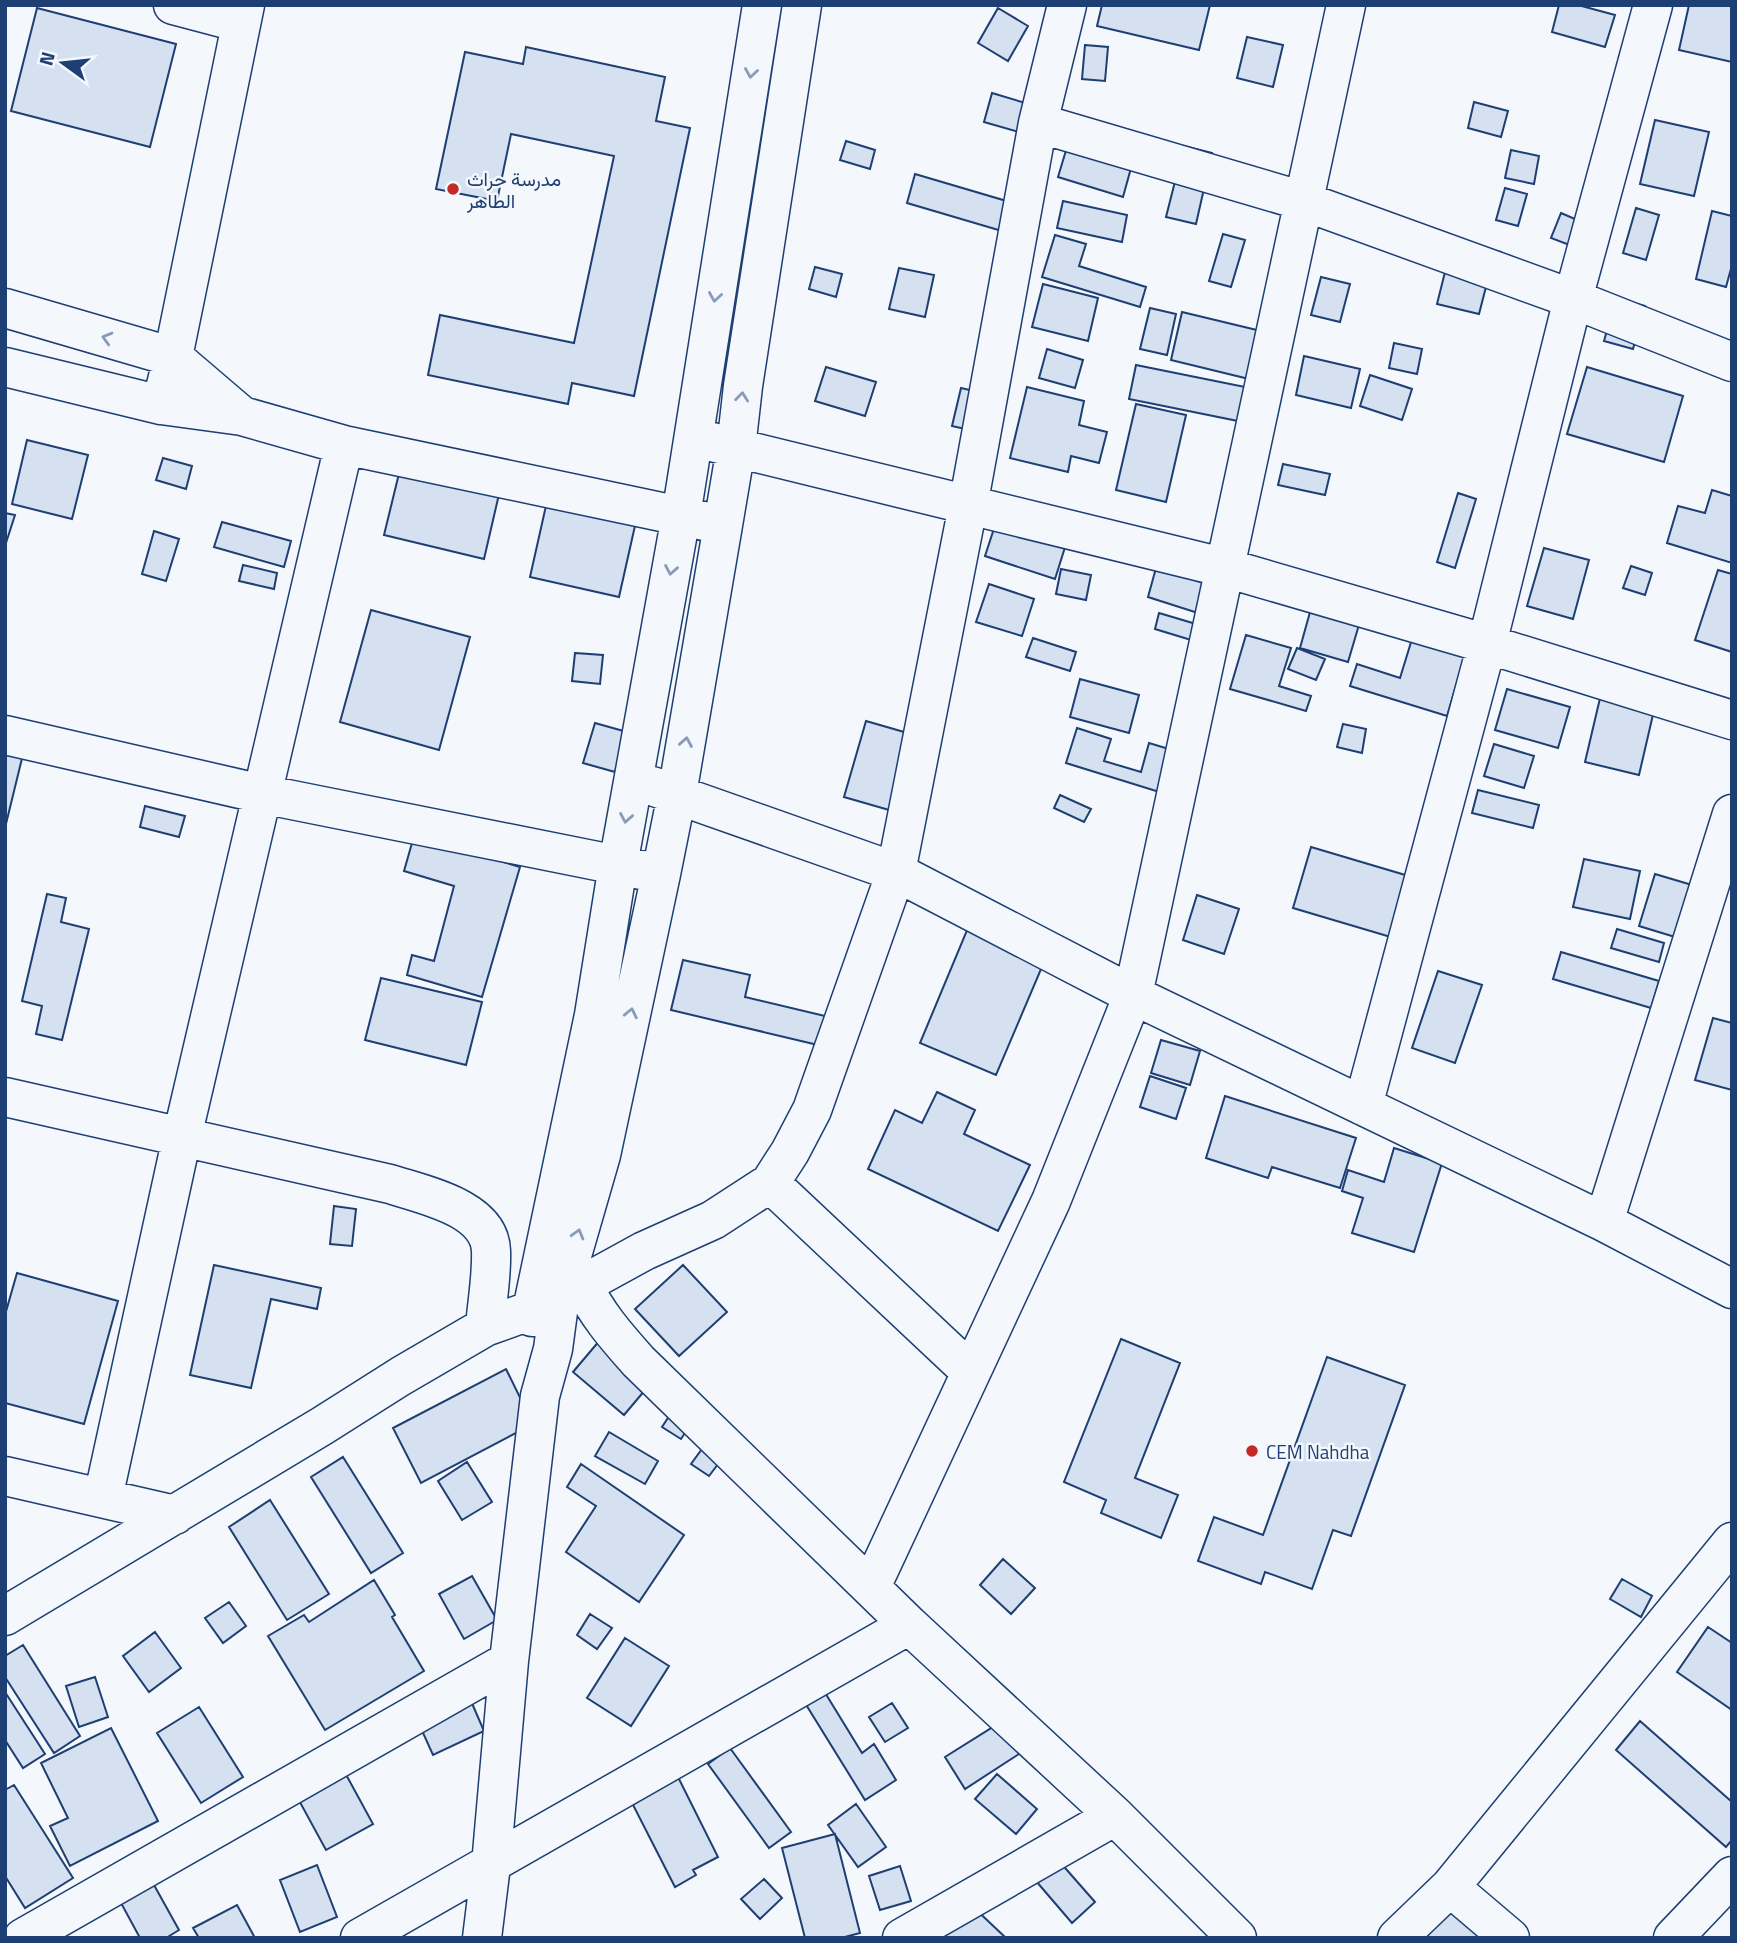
<svg xmlns="http://www.w3.org/2000/svg" width="1737" height="1943" viewBox="0 0 1737 1943" font-family="'Titillium Web',Vazirmatn,sans-serif">
<style>
.building{fill:#d5e0f0;stroke:#1d3f73;stroke-width:2}
.lines{fill:none;stroke-linecap:round;stroke-linejoin:round}
.street-casing{stroke:#1d3f73;stroke-width:41}
.street{stroke:#f4f7fb;stroke-width:38}
.oneway{stroke:#889bb7}
.poi-dot{fill:#c62828;stroke:#f4f7fb;stroke-width:2.5}
.labels{text-anchor:middle;dominant-baseline:central;stroke-width:5;stroke-linejoin:round;paint-order:stroke}
.poi-label{font-size:19px;fill:#1d3f73;stroke:#f4f7fb;text-anchor:start}
</style>
<rect width="100%" height="100%" fill="#f4f7fb"/>
<path class="building" d="M1102,5H1210L1199,50L1097,26Z
M1559,5H1578L1615,15L1605,47L1552,32Z
M1689,5H1732V62L1679,50Z
M37,8L176,44L150,147L11,111Z
M998,8L1028,26L1008,61L978,43Z
M1247,37L1283,45L1273,87L1237,78Z
M1085,45L1108,47L1105,81L1082,79Z
M526,47L665,77L656,121L690,128L634,396L572,383L568,404L428,375L440,315L574,343L614,156L511,134L497,201L436,189L465,52L523,64Z
M992,93L1042,108L1033,136L984,122Z
M1474,102L1508,111L1501,137L1468,128Z
M1076,117L1131,168L1123,197L1058,177Z
M1655,120L1709,132L1694,196L1640,184Z
M846,141L875,150L870,169L840,160Z
M1184,146L1212,153L1196,224L1166,217Z
M1511,150L1539,156L1534,184L1505,178Z
M915,174L1020,205L1012,234L907,203Z
M1505,188L1527,194L1518,226L1496,220Z
M1063,201L1127,215L1122,242L1057,228Z
M1636,208L1659,215L1646,260L1623,253Z
M1712,211L1732,216V265L1726,287L1696,279Z
M1561,213L1582,222L1572,246L1551,238Z
M1223,234L1245,240L1231,287L1209,281Z
M1055,235L1086,244L1079,266L1146,287L1140,307L1042,277Z
M1453,240L1501,252L1493,284L1487,283L1479,314L1437,304Z
M815,267L842,274L836,297L809,289Z
M899,268L934,275L925,317L889,309Z
M1321,277L1350,284L1340,322L1311,315Z
M1043,284L1098,298L1088,341L1032,327Z
M1616,298L1645,306L1633,349L1604,341Z
M1150,308L1176,314L1167,355L1140,349Z
M1182,312L1261,331L1249,379L1171,360Z
M1394,343L1422,349L1417,374L1389,368Z
M1047,349L1083,360L1075,388L1039,378Z
M1304,356L1360,369L1351,408L1296,395Z
M1136,365L1250,388L1243,422L1129,399Z
M826,367L876,382L865,416L815,401Z
M1587,367L1683,396L1664,462L1567,434Z
M1370,375L1412,389L1402,420L1360,406Z
M1027,387L1084,401L1079,425L1107,432L1099,463L1071,456L1068,472L1010,458Z
M961,388L983,393L974,431L952,426Z
M1136,404L1186,415L1166,502L1116,490Z
M27,440L88,455L72,519L12,504Z
M404,453L503,477L484,559L384,535Z
M163,458L192,466L186,489L156,480Z
M1283,464L1330,474L1325,495L1278,485Z
M552,479L641,499L619,597L530,577Z
M1712,490L1732,496V563L1667,543L1678,506L1705,513Z
M1458,493L1476,499L1455,568L1437,562Z
M1005,495L1066,544L1055,579L985,556Z
M5,513L15,515L5,546Z
M222,522L291,541L284,567L214,547Z
M154,531L179,539L166,581L142,574Z
M1544,548L1589,560L1573,619L1527,606Z
M243,565L277,573L274,589L239,581Z
M1631,566L1652,573L1645,595L1623,588Z
M1156,568L1210,585L1201,614L1148,597Z
M1061,569L1091,575L1086,600L1056,594Z
M1718,570L1732,574V652L1695,640Z
M989,584L1034,599L1022,636L976,622Z
M1317,587L1366,601L1348,662L1300,648Z
M371,610L470,637L439,750L340,722Z
M1159,613L1196,624L1191,640L1155,629Z
M1420,613L1473,629L1447,716L1350,686L1357,664L1400,678Z
M1246,635L1291,648L1279,686L1311,696L1306,711L1230,689Z
M1033,638L1076,652L1070,671L1026,657Z
M1297,648L1325,659L1316,680L1288,669Z
M575,653L603,655L600,684L572,681Z
M1080,679L1139,695L1129,733L1070,717Z
M1507,689L1570,707L1558,748L1495,730Z
M1658,693L1639,775L1585,762L1601,694Z
M866,721L918,736L896,812L844,797Z
M595,723L627,732L615,772L583,763Z
M1343,724L1366,729L1362,753L1337,747Z
M1077,728L1111,739L1104,761L1141,772L1149,743L1182,753L1169,795L1066,763Z
M5,738L26,742L5,828Z
M1494,744L1534,756L1524,788L1484,776Z
M1478,790L1539,805L1533,828L1472,813Z
M1060,795L1091,809L1084,822L1054,808Z
M145,806L185,816L179,837L140,827Z
M414,836L520,867L482,997L407,975L412,955L434,961L454,886L404,871Z
M1311,847L1412,877L1394,938L1293,908Z
M1584,859L1640,871L1630,919L1573,907Z
M1655,874L1692,885L1675,937L1639,926Z
M47,894L66,898L61,922L89,929L62,1040L36,1034L42,1006L22,1001Z
M1197,895L1239,909L1224,954L1183,940Z
M970,923L1047,955L996,1075L920,1043Z
M1617,929L1664,943L1659,962L1611,948Z
M1561,952L1659,981L1651,1008L1553,979Z
M683,960L750,975L745,997L825,1016L818,1045L671,1010Z
M1438,971L1482,985L1455,1063L1412,1048Z
M381,978L482,1002L466,1065L365,1040Z
M1713,1018L1732,1023V1090L1695,1080Z
M1161,1040L1200,1051L1190,1085L1151,1073Z
M1150,1076L1186,1088L1176,1119L1140,1107Z
M937,1092L975,1110L964,1134L1030,1165L998,1231L868,1169L895,1110L922,1123Z
M1225,1096L1356,1138L1340,1188L1272,1167L1268,1178L1206,1158Z
M1394,1148L1442,1163L1414,1252L1352,1233L1363,1198L1342,1191L1348,1170L1384,1182Z
M334,1206L356,1209L352,1246L330,1244Z
M214,1265L321,1288L317,1309L271,1299L251,1388L190,1375Z
M683,1265L727,1312L679,1356L635,1309Z
M17,1273L118,1301L84,1424L5,1403V1315Z
M1121,1339L1180,1363L1135,1478L1178,1495L1161,1538L1101,1513L1106,1500L1064,1482Z
M600,1340L651,1383L624,1415L573,1372Z
M1327,1357L1405,1385L1351,1536L1333,1530L1312,1589L1265,1572L1261,1584L1198,1561L1214,1517L1263,1535Z
M506,1369L533,1424L421,1483L393,1428Z
M677,1404L696,1416L681,1439L662,1427Z
M609,1432L658,1461L645,1484L595,1456Z
M713,1434L731,1447L709,1476L691,1464Z
M343,1457L403,1553L371,1573L311,1477Z
M467,1462L492,1502L462,1520L438,1481Z
M581,1464L684,1535L639,1602L566,1552L596,1506L567,1487Z
M270,1500L329,1594L287,1620L229,1527Z
M1003,1559L1035,1588L1011,1614L980,1585Z
M472,1576L497,1620L464,1639L439,1594Z
M1622,1579L1652,1596L1641,1617L1610,1599Z
M374,1580L395,1615L392,1617L424,1671L325,1730L268,1636L304,1615L309,1622Z
M229,1602L246,1626L223,1643L205,1618Z
M590,1614L612,1628L597,1649L577,1635Z
M1708,1627L1732,1643V1710L1677,1672Z
M155,1632L181,1668L149,1692L123,1656Z
M625,1638L669,1666L631,1726L587,1698Z
M23,1645L80,1736L54,1753L5,1677V1656Z
M95,1677L108,1717L79,1727L66,1686Z
M824,1691L862,1753L874,1744L896,1780L865,1800L805,1703Z
M5,1692L45,1754L23,1768L5,1740Z
M471,1701L484,1731L433,1755L419,1724Z
M892,1703L908,1728L885,1742L869,1717Z
M199,1707L243,1777L201,1803L157,1733Z
M1020,1710L1039,1741L965,1789L945,1757Z
M1640,1721L1732,1802V1840L1726,1847L1616,1750Z
M111,1728L158,1821L70,1866L50,1826L68,1818L41,1763Z
M730,1748L791,1832L769,1848L708,1764Z
M343,1769L373,1824L326,1850L296,1795Z
M997,1774L1037,1809L1016,1834L975,1799Z
M677,1775L718,1857L693,1870L696,1875L675,1887L630,1799Z
M14,1785L73,1878L25,1908L5,1876V1790Z
M856,1804L886,1847L858,1867L828,1825Z
M835,1834L860,1933L841,1938H805L782,1848Z
M1059,1861L1095,1902L1072,1923L1036,1881Z
M317,1865L337,1917L300,1932L280,1880Z
M900,1866L911,1901L880,1910L869,1876Z
M764,1879L782,1898L760,1919L741,1899Z
M154,1885L179,1930L166,1938H140L121,1903Z
M1466,1885L1525,1938H1430L1427,1935Z
M969,1903L1006,1938H936Z
M237,1905L255,1938H199L193,1928Z"/>
<g class="lines">
<defs>
<path id="street" d="M173,5L241,23
M1038,123L1303,201L1573,299L1732,362
M5,308L173,357L242,416
M5,367L161,405L242,416L344,445L704,521
M161,405L173,357L245,5
M712,442L1226,568L1487,644L1732,720
M5,735L262,794L642,870
M652,786L896,872L1133,995L1604,1222L1732,1289
M5,1097L390,1184C424,1195 490,1208 491,1251C492,1276 487,1302 485,1327
M1363,1106L1487,644L1573,299L1653,5
M770,1183L971,1372
M1604,1222L1732,814
M583,1285C597,1315 617,1337 638,1361L909,1625L1115,1816L1237,1938
M532,1317V1310L594,1015L618,865L681,516L762,5
M5,1476L175,1515
M103,1498L182,1137L344,445
M871,1587L1051,1201L1133,995L1346,5
M5,1616L322,1426L401,1376L485,1327L532,1310L560,1297L644,1251L713,1220L770,1183L790,1152L812,1110L896,872L968,506L1038,123L1067,5
M1450,1887L1510,1938
M23,1938L509,1661
M360,1938L909,1625
M482,1938L491,1865L509,1661L540,1396L553,1349L560,1297L601,1155L661,874L677,794L723,525L736,448L743,386L802,5
M902,1938L1115,1816
M1397,1938L1450,1887L1732,1542
M1673,1938L1732,1876"/>
</defs>
<use href="#street" class="street-casing"/>
<use href="#street" class="street"/>
</g>
<defs><path id="oneway-chevron" d="M-2-3.5L2.5 0L-2 3.5" fill="none" stroke-width="1.6" stroke-linecap="round" stroke-linejoin="round" transform="scale(1.75)"/></defs>
<g class="oneway">
<use href="#oneway-chevron" transform="translate(751 73) rotate(99)"/>
<use href="#oneway-chevron" transform="translate(715 297) rotate(99)"/>
<use href="#oneway-chevron" transform="translate(107 338) rotate(-164)"/>
<use href="#oneway-chevron" transform="translate(742 397) rotate(-84)"/>
<use href="#oneway-chevron" transform="translate(671 570) rotate(100)"/>
<use href="#oneway-chevron" transform="translate(686 742) rotate(-80)"/>
<use href="#oneway-chevron" transform="translate(626 818) rotate(100)"/>
<use href="#oneway-chevron" transform="translate(631 1013) rotate(-78)"/>
<use href="#oneway-chevron" transform="translate(578 1234) rotate(-74)"/>
</g>
<g class="poi-dot">
<circle cx="453" cy="189" r="7"/>
<circle cx="1252" cy="1451" r="7"/>
</g>
<g class="labels">
<g class="poi-label">
<text x="467" y="178">مدرسة حراث<tspan x="467" dy="22">الطاهر</tspan></text>
<text x="1266" y="1451">CEM Nahdha</text>
</g>
</g>
<rect width="1737" height="1943" fill="none" stroke="#1d3f73" stroke-width="14"/>
<g transform="translate(63 63) rotate(285)" stroke="#f4f7fb" stroke-width="5" paint-order="stroke">
<path d="M0-5L12 26L0 18L-12 26Z" fill="#1d3f73"/>
<text y="-10" font-size="19" font-weight="bold" text-anchor="middle" fill="#1d3f73">N</text>
</g>
</svg>
